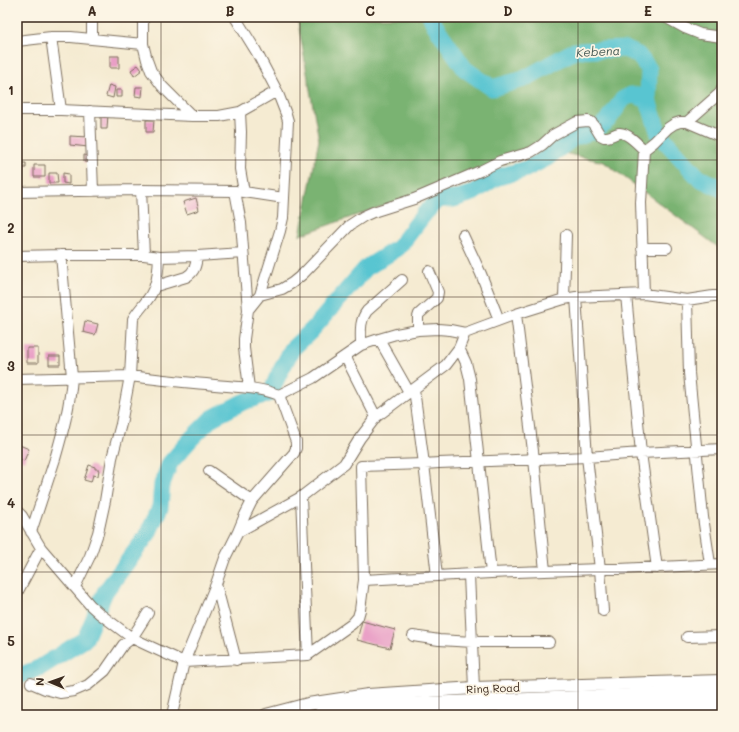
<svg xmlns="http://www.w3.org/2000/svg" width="739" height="732" viewBox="0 0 739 732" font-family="Mali,sans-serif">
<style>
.forest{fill:#7ab372;stroke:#5a6e48}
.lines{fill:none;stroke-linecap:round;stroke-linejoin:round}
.river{stroke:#59c5d1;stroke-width:17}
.building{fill:#e99fc6}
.minor-casing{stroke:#7c6e5d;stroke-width:12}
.tertiary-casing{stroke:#7c6e5d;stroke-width:14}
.trunk-casing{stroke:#7c6e5d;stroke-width:19}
.minor{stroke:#fff;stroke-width:10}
.tertiary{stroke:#fff;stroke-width:12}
.trunk{stroke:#fff;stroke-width:17}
.grid{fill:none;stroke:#3b2a1e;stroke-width:1;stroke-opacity:0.55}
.labels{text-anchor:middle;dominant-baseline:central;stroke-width:3.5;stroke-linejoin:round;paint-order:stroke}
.street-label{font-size:11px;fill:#3b2a1e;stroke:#fcf5e5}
.water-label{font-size:12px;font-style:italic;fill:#445854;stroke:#fcf5e5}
.neatline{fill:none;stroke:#3b2a1e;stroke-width:1.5}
.grid-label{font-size:13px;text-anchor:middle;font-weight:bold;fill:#3b2a1e}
</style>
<rect width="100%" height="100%" fill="#fcf5e5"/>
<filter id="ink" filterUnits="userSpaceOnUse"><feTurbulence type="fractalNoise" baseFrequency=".025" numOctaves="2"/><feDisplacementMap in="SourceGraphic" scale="8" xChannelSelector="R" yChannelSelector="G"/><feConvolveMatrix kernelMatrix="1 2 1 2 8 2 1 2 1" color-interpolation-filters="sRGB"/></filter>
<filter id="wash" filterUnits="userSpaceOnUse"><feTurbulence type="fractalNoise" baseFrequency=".012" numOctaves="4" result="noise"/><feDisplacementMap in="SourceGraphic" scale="16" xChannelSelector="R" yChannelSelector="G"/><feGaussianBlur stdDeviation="0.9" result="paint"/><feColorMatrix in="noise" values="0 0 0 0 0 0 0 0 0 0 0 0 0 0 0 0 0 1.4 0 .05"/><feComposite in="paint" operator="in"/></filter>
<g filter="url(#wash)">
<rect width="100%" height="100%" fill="#f5ebd2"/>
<path class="forest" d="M297,17H711L722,21V250L604,162L546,149L300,235L319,140Z"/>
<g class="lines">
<path class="river" d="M431,17L434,24L465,69L492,88L524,79L574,51L625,49L638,55L649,69L648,100L659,134L699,178L722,189
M17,677L41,667L85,639L105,592L148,534L160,507L162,484L170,463L191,439L212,418L243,402L271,393L277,378L292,349L312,330L366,268L398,248L425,213L439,199H454L473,193L495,178L526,169L547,158L573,138L596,130L608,120L623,99L631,95L638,96L648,100"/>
</g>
<g id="blocks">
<path class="building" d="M110,56H119V68H110Z
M138,65L142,70L134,76L131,70Z
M109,85L115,87L113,98L106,96Z
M136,87H143L142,97L135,96Z
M116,90H122V97H116Z
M17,114H20V132H17Z
M101,114H108L107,129H101Z
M146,120H154L153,132H146Z
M70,136L88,137V147L70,145Z
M84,155L91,156V163L84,162Z
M22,163H26V168H22Z
M34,165H45V177H34Z
M49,173H57L58,183H49Z
M63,173L69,174V184L63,183Z
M196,198L199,210L187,214L183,202Z
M85,321L98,324L95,335L83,332Z
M27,348H38V363H27Z
M49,356H60V365H49Z
M17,444L29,449L24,461L17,458Z
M89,465L95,467V469H99L98,476L93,475L91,482L84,480Z
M362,621L395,630L390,648L357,640Z"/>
</g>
</g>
<g filter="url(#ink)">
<use href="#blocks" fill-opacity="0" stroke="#7c6e5d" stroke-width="1"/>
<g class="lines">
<defs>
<path id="minor" d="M143,17V44L147,60L151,71L162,86L192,116
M235,17L256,51L277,91
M665,17L685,28L700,34L722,37
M51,37L61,110
M92,39V17
M17,41L51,37H71L143,44
M17,110H61L192,116H219L240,112L277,91L286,114L288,121L284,198L244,192L235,191L141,190L17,192
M90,111L93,191
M240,112L241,132L240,169L244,192
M687,122L720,93L722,89
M141,190L144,255
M235,191L241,223L248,310
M463,235L481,274L499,320
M642,248H667
M17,256L61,255H144L159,257L197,256L243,253
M159,257C158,270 158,284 150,296C145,304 138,310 133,319L130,376C155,379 180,382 206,384C230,387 256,386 279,395
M156,286L186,277C195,272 196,265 197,256
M644,294L641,203L644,150L654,142L668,128L674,124L680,122H687L722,137
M260,295L282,289L292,283L303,274L350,225L364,216L373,212L414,199L480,171L500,161L531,152L542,145L553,135L577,122L588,121L591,122L594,125L600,135L604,137C610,138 613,134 619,133C627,132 639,145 644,150
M626,295L641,453L657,568
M576,297L587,457L600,569L603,611
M564,299L566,235
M687,300L689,373L703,517L710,564
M516,314L534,459L545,571
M418,330V317L419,314L437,298L438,292L429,271
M379,339L409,392
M361,345C361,333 359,321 367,311L402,280
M459,348L466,363L470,379L491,573
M345,356L376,417
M17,379L130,376L121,424L112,458L105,501L98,533L90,556L75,587
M249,388L244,348V339L248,310L260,295L280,231L283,218L284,198
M414,389L424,464L437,576
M209,471L252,501
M301,497L308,655
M17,511L22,516L41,548L90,605L100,614L132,638L149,646L184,662L308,655L352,624L358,617L360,610L364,580L361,466L424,464L439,463L587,457L641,453L722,449
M31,532C39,508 47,483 55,459C63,431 70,406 72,377L61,255
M238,532L245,515L252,501L294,453L296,448V442L279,395L313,378L361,345L379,339L396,334L418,330L438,329L450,330L465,333
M469,575L474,688
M364,580L491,573L600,569H619L722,564
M216,584L236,660
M17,593L41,548
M413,636L439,640L473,642H549
M687,637L722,636
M31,683L45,689L60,693L74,691L88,685L105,671L123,645L132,638L148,613
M172,715L184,662L216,584L225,558L238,532L301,497L344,464L360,438L376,417L446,365L459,348L465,333L516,314L564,299L576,297L644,294L687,300L713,296H722"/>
<path id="tertiary" d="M266,715L308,704L368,695L474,688L722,681"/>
<path id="trunk" d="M322,715L349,711L385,707L722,694
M507,715L722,707"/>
</defs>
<use href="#minor" class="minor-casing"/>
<use href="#tertiary" class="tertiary-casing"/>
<use href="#trunk" class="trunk-casing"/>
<use href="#minor" class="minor"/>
<use href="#tertiary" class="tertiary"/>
<use href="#trunk" class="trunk"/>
</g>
</g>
<path class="grid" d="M161,17V715M300,17V715M439,17V715M578,17V715M17,160H722M17,297H722M17,435H722M17,572H722"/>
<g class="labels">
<g class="street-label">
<text transform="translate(493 688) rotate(-2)">Ring Road</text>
</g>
<g class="water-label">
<text transform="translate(598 51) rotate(-3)">Kebena</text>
</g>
</g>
<rect width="739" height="732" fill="none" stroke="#fcf5e5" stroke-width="44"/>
<g transform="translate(50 682) rotate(272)" stroke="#fcf5e5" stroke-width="3" paint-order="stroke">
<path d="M0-3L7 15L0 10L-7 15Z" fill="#3b2a1e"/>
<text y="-6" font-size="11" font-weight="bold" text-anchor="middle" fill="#3b2a1e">N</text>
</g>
<rect x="22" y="22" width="695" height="688" class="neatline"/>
<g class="grid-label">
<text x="92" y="16">A</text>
<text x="230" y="16">B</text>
<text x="370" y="16">C</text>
<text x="508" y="16">D</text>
<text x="648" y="16">E</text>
<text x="11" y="95">1</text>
<text x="11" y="233">2</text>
<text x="11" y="371">3</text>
<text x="11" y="508">4</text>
<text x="11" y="646">5</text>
</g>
</svg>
